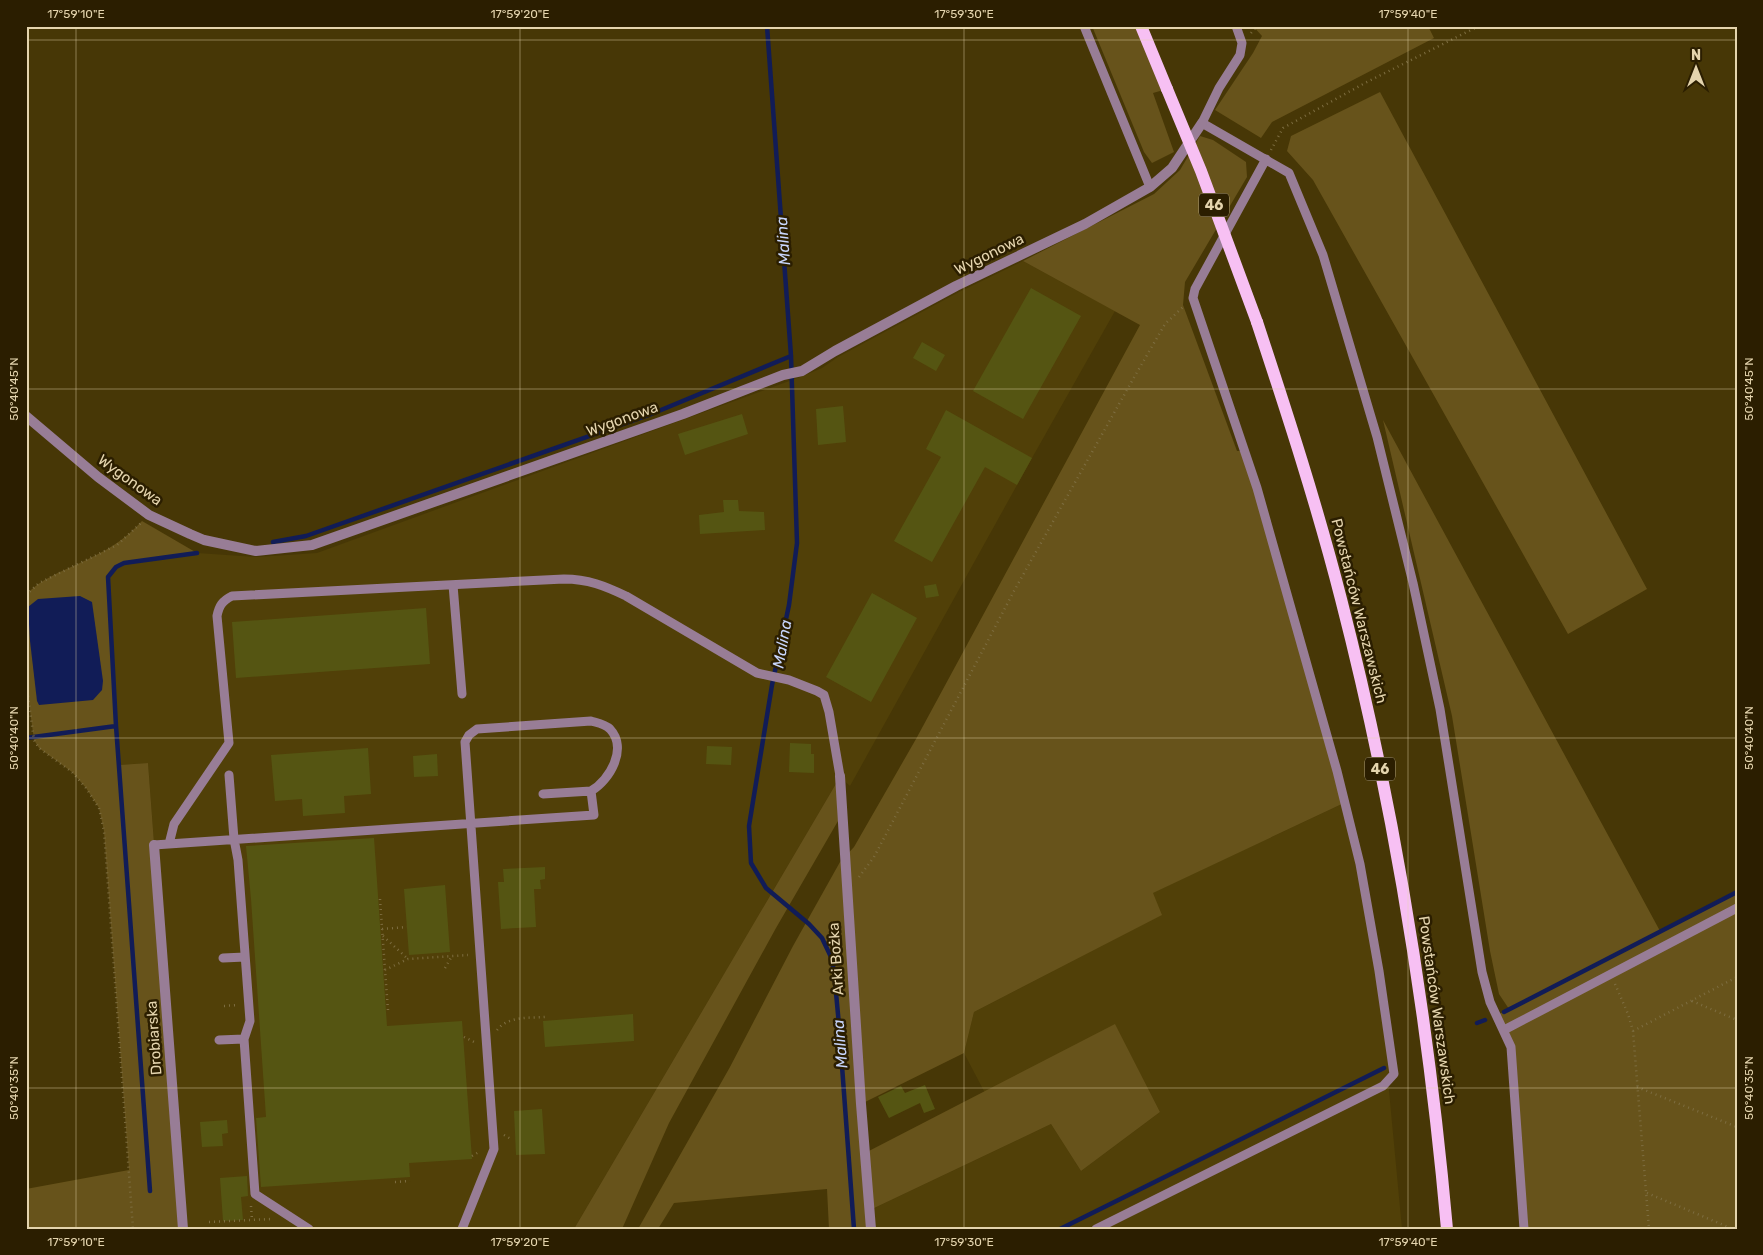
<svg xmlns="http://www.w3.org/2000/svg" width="1763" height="1255" viewBox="0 0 1763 1255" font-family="Rubik,sans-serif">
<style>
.built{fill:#514008}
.green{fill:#67531b}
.water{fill:#111c57}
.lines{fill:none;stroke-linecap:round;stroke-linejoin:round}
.stream{stroke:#111c57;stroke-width:4.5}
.building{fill:#555512}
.path{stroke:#7d6d40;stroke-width:2.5;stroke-dasharray:1 4;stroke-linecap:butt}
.lane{stroke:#987d96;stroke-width:9}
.street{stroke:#987d96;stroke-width:10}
.primary{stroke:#f7c0f3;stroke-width:12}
.primary-bridge{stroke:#f7c0f3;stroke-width:12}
.ticks{fill:none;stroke:#e4d4ad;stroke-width:1;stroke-opacity:0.45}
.labels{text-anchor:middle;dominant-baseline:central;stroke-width:5;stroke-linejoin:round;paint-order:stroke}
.shield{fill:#2b1e00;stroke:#ac9d79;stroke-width:1}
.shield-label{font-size:14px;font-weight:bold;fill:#e4d4ad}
.street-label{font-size:15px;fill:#e4d4ad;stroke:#2b1e00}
.water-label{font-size:16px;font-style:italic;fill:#c8d6fc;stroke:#2b1e00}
.neatline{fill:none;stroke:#e4d4ad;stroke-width:2}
.ticks-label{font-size:12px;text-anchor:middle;fill:#e4d4ad}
</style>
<rect width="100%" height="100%" fill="#473706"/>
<path class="built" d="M1023,261L1115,311L1032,458L850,786L840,777L574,1229H183L148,763L119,765L108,577L111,571L124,563L197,553L257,557L317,553L803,376L822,368L838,357L959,292Z
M1344,803L1360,864L1394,1074L1388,1080L1402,1229H871L870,1210L1051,1124L1081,1171L1160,1112L1115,1025L985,1093L964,1053L974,1012L1161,915L1152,893Z"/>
<path class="green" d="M1092,26H1141L1167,89L1153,93L1174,152L1152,163L1144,152Z
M1253,26H1428L1434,38L1272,122L1261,138L1215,110L1253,53L1262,36Z
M1380,92L1647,589L1568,634L1313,180L1287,151L1291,136Z
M1200,136L1213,140L1246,162L1247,177L1185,282L1183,305L1237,451H1244L1344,803L1153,893L1162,915L974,1012L964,1053L861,1104L865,1153L1115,1024L1160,1112L1081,1171L1051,1124L870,1210L871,1229H829L827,1189L674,1203L658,1229H638L730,1067L793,946L840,862L854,847L916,739L1140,325L1023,261L1154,194L1180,170Z
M1383,420L1660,931L1737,892V1229H1524L1513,1064L1497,1015L1509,1009L1499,994L1490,951L1452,716Z
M142,521L197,553L124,563L116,567L108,577L119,765L148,763L183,1229H26V1189L129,1170L104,831L99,808L86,788L72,772L39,748L34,740L26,681V595C40,579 61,572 80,563C104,552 124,541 142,521Z
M837,782L838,821L776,928L669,1123L622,1229H574Z"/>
<path class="water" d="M80,596L92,602L103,681L102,690L93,700L39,705L37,701L30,641L28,607L38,599Z"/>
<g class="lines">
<path class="stream" d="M767,26L791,356L797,543L789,605L772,685L749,826L751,863L766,888L809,924L822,938L831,957L834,971L839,1025L854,1229
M273,542L306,536L649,415L791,356
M26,738L116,726
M1504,1012L1737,892
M1477,1023L1485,1020
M150,1191L116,726L108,577L116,567L124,563L197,553
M1060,1229L1384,1068"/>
</g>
<path class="building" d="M1031,288L1081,316L1023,419L973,391Z
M922,342L945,355L936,371L913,358Z
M843,406L846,442L818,445L816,409Z
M946,410L1032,458L1017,485L985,467L932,562L894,541L941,457L926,449Z
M742,414L748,434L685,455L678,434Z
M723,500H738L739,511L764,512L765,530L700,534L699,515L724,512Z
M936,584L939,596L926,598L924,586Z
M872,593L917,618L871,702L826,677Z
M426,608L430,664L236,678L232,622Z
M790,743L811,744V754H814V773L789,772Z
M707,746L732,747L731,765L706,764Z
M368,748L371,794L344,796L345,813L303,816L302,799L275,801L271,755Z
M437,754L438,776L414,777L413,756Z
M374,838L387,1026L462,1021L472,1159L409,1163L410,1177L261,1187L256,1118L266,1117L251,899L246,846Z
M545,867V879L540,880L541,889H534L536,927L501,929L498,882H504L503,869Z
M445,885L450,952L409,955L404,889Z
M633,1014L634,1041L545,1047L543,1021Z
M925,1085L935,1109L924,1113L920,1103L889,1118L878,1097L901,1086L905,1093Z
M542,1109L545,1154L516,1155L514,1111Z
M227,1120L228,1133L222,1134L223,1146L202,1147L200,1122Z
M247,1176L248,1196L241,1197L243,1220L223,1221L220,1178Z"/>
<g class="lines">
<path class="path" d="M1251,33L1257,26
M1271,150L1283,128L1365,83L1479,26
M26,595L39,583L117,545L141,523
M26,681L34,740L39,748L72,772L86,788L99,808L104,831L133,1229
M859,877L874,857L1014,591L1132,381L1165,324L1183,307
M380,899L385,970
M382,929L407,927
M383,936L408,959
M445,968L452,956
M1615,984L1628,1014L1633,1031L1649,1229
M1692,1001L1737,1020
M224,1006L237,1005
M388,1010L385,970L408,959L468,955
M497,1030C508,1016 529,1018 545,1017
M1633,1031L1737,977
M464,1037L474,1042
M1637,1087L1737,1127
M504,1135L511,1139
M472,1156L479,1152
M395,1182L410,1181
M1647,1193L1733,1229
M251,1206L252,1220
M209,1222L272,1219"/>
<path class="lane" d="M1084,26L1150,187
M1236,26L1242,43L1240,55L1219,88L1202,123L1289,173L1323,255L1377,437L1413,583L1440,709L1482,972L1490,1002L1511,1047L1524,1229
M453,585L462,694
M229,775L234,839L238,860L250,1021L244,1039L255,1194L309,1229
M169,844L174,824L229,743L217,616C219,606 222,601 232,596L564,579C588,579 605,586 626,596L757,673L789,680L817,691L824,695L829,712L840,776
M154,845L594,815L591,791
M223,958L245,957
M1504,1030L1737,908
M219,1040L244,1039
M462,1229L494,1149L465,742L469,735L477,729L591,721C598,723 605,724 610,729C628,748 610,780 591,791L543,794
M1096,1229L1383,1086L1394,1074L1379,971L1360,864L1337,771L1257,488L1193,298L1195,289L1266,159"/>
<path class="street" d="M26,416L98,477L149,515L190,534L204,540L256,551L312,545L683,414L783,375L802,371L835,351L956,286L1085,224L1150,187L1172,168L1202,123
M840,776L861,1104L871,1229
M154,845L183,1229"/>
<path class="primary" d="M1141,26L1167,89
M1257,322C1287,413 1317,505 1341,599C1394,805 1428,1016 1447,1229"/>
<path class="primary-bridge" d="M1167,89L1201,171L1257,322"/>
</g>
<path class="ticks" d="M76,26V1229M520,26V1229M964,26V1229M1408,26V1229M26,40H1737M26,389H1737M26,738H1737M26,1088H1737"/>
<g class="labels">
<g class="shield">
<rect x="1199" y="193.5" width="30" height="23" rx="4"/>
<rect x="1365" y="757.5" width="30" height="23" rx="4"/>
</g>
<g class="shield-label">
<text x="1214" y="205">46</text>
<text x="1380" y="769">46</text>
</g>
<g class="street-label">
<text transform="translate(989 254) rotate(-26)">Wygonowa</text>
<text transform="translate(622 419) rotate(-20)">Wygonowa</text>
<text transform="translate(130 480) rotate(36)">Wygonowa</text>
<text transform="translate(1359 611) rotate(76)">Powstańców Warszawskich</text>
<text transform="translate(836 959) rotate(-94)">Arki Bożka</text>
<text transform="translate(1437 1010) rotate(82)">Powstańców Warszawskich</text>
<text transform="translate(154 1038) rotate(-94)">Drobiarska</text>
</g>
<g class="water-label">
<text transform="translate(783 241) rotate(-94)">Malina</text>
<text transform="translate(782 644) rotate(-80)">Malina</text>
<text transform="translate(840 1044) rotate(-95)">Malina</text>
</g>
</g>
<rect width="1763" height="1255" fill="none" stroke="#2b1e00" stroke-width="55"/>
<g transform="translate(1696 68)" stroke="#2b1e00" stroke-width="4" paint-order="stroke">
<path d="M0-4L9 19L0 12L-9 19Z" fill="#e4d4ad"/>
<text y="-8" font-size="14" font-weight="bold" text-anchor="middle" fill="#e4d4ad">N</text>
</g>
<rect x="28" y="28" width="1708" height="1200" class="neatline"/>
<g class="ticks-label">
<text x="76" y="18">17°59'10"E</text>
<text x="520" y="18">17°59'20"E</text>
<text x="964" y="18">17°59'30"E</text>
<text x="1408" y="18">17°59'40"E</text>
<text transform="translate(14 389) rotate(-90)" y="4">50°40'45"N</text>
<text transform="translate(1749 389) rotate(-90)" y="4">50°40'45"N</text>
<text transform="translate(14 738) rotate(-90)" y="4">50°40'40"N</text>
<text transform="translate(1749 738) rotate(-90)" y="4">50°40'40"N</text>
<text transform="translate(14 1088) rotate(-90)" y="4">50°40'35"N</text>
<text transform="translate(1749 1088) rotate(-90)" y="4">50°40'35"N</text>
<text x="76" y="1246">17°59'10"E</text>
<text x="520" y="1246">17°59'20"E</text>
<text x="964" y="1246">17°59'30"E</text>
<text x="1408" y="1246">17°59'40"E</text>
</g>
</svg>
